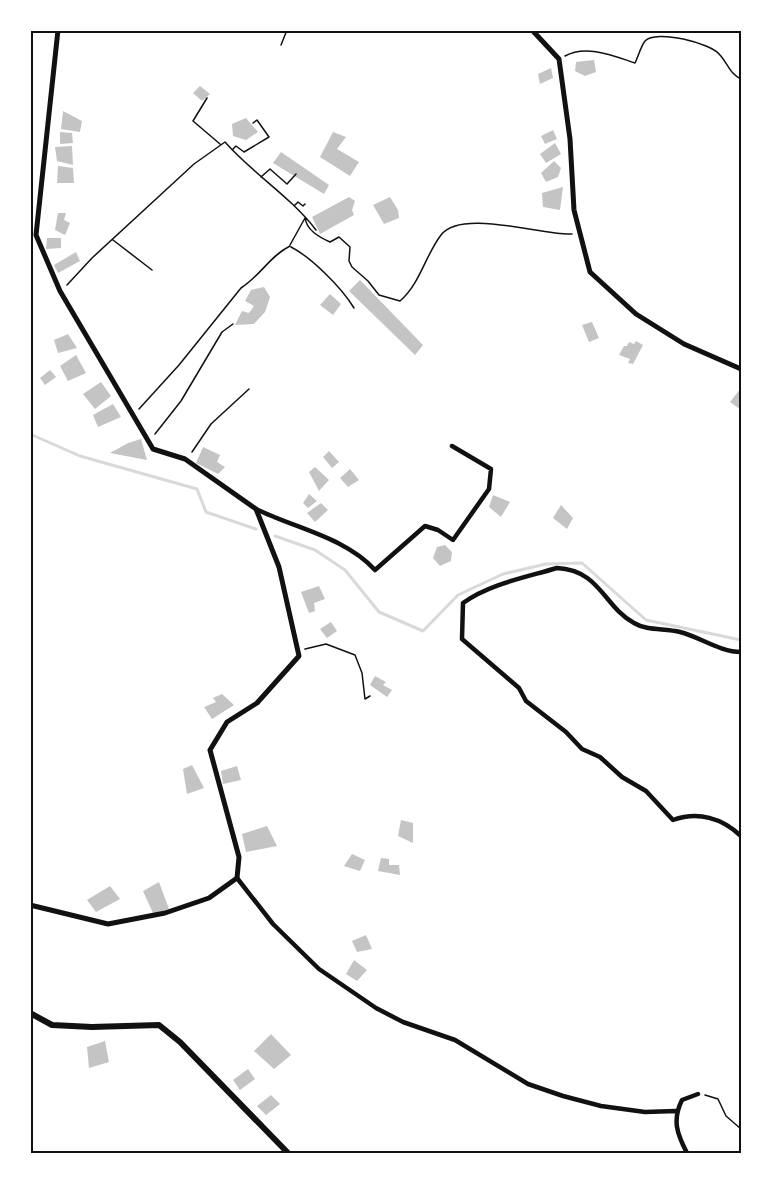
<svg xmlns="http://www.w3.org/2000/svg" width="771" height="1183" viewBox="0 0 771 1183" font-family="'Varela Round',sans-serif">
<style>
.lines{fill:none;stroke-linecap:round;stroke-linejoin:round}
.stream{stroke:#d9d9d9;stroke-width:3}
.building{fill:#c4c4c4}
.path{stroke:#111;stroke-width:1.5}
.minor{stroke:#111;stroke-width:4.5}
.tertiary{stroke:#111;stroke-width:5}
.secondary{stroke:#111;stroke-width:6}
.neatline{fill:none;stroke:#111;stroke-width:2}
</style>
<rect width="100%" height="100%" fill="#fff"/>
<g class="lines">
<path class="stream" d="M30,434L80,456L197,489L206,512L256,529
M275,536L315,550L345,570L379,612L423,631L458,595L503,574L546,564L582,563L646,620L741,640"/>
</g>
<path class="building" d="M594,60L596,72L585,76L575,71L576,62Z
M551,68L553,78L540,84L538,74Z
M200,86L210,94L202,101L193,93Z
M63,111L82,121L80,132L61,129Z
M246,118L258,132L246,140L233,136L232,124Z
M553,130L557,139L545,144L541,136Z
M60,132L72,133L73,143L60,144Z
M333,132L346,137L337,149L359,162L350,176L320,157Z
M555,143L561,154L546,163L540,154Z
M72,146L73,165L57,161L55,147Z
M281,152L329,185L324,194L273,163Z
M554,161L561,168L558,177L546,182L541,173Z
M58,166L73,168L74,183H57Z
M563,187L560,210L543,207L542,193Z
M349,197L355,201L352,210L354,215L320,234L312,217Z
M390,197L398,210L399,218L384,224L373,205Z
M58,213H66L64,220L70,223L65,235L55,230Z
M47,238H61V248L46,249Z
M76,252L80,261L58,273L54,265Z
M360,280L423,345L415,355L349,291Z
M264,287L270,297L265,312L254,324L235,325L242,311L249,313L254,306L245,301L251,290Z
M330,294L341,304L333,315L320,305Z
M592,322L599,338L589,342L582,325Z
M68,334L77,348L58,353L54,340Z
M636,341L643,345L633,364L628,363L630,359L619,355L624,346H627L629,342L634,344Z
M76,355L86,373L68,381L60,366Z
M50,370L56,377L45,385L40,378Z
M101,382L111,396L95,409L83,394Z
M741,388V410L730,402Z
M113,404L121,417L98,427L93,415Z
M141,439L147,460L110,453L128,443Z
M203,447L220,455L217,462L225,467L218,474L196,463Z
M329,451L339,462L332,468L323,457Z
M315,467L329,480L319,491L309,472Z
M350,469L359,480L348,487L340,478Z
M309,494L317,501L308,508L303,503Z
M493,495L510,502L501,517L489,507Z
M321,503L328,510L315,522L307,513Z
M561,505L573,518L567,529L553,518Z
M445,545L452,552L451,561L440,566L433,558L437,547Z
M319,586L325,599L314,603L315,611L309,613L301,592Z
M331,622L337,631L327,638L320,629Z
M375,676L386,682L383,685L392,690L387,697L370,685Z
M222,694L234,705L212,719L204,707L216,702L213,698Z
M192,765L204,788L187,794L183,769Z
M237,766L241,780L223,784L221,771Z
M401,820L413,823V843L398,836Z
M267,826L277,846L246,852L242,834Z
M352,854L365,860L360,871L344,866Z
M381,858L389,859V865H399L400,875L378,871Z
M159,882L169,909L153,913L143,891Z
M110,886L120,899L96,912L87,900Z
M366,935L372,949L357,952L352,941Z
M354,960L367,970L357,981L346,974Z
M271,1034L291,1055L274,1069L254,1051Z
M105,1041L109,1062L89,1068L87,1047Z
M248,1069L255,1079L240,1090L233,1080Z
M271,1095L280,1104L266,1115L257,1106Z"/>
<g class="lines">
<path class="path" d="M281,45L287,30
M565,56C586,44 614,56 635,63C638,57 641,46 645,41C656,29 711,43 720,55C728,64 730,74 741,79
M207,98L193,121L220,144
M233,149L236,146L244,152L269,137L257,120L253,123
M261,177L270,169L287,184L296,174
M295,205L298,202L303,206L305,204
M305,217C306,230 319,237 330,242L339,237L350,247L349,261L352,267L368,281L379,295L400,301C420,284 425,256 441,235C461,208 544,236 572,234
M113,240L152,270
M290,245L305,218
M291,247C311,257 342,288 354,308
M67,285L92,258L194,164L225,142C253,174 290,196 316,230
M139,409L179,365L241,288C260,276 270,256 290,246
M155,434L181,401L222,332L233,324
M192,452L211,424L249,389
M305,649L326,644L355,655L362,673L365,699L370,696
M705,1095L718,1099L726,1116L741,1129"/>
<path class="minor" d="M256,509C294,528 345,537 375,570L425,526L438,530L453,540L489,489L491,469L452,446
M741,652C720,652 700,637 680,632C665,628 647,631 634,623C604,607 600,570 557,568C527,577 489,584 463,603L462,639L519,688L526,701L566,732L582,749L600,757L622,777L646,791L673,820C698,811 722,818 741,836
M237,878L273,924L319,969L376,1008L403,1022L455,1040L528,1084L563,1096L601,1106L645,1112L676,1111
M687,1153C677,1134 672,1120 682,1100L698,1094"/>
<path class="tertiary" d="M532,30L559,59L570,139L574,210L590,272L636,314L684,344L741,369
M30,905L108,924L165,913L209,898L237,878L239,857L210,750L227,722L257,703L299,656L279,567L256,509L185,459L153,449L60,291L36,235L58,30"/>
<path class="secondary" d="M30,1013L52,1025L92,1027L159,1025L180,1042L288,1153"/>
</g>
<rect width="771" height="1183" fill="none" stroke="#ffffff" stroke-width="63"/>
<rect x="32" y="32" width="708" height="1120" class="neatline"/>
</svg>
